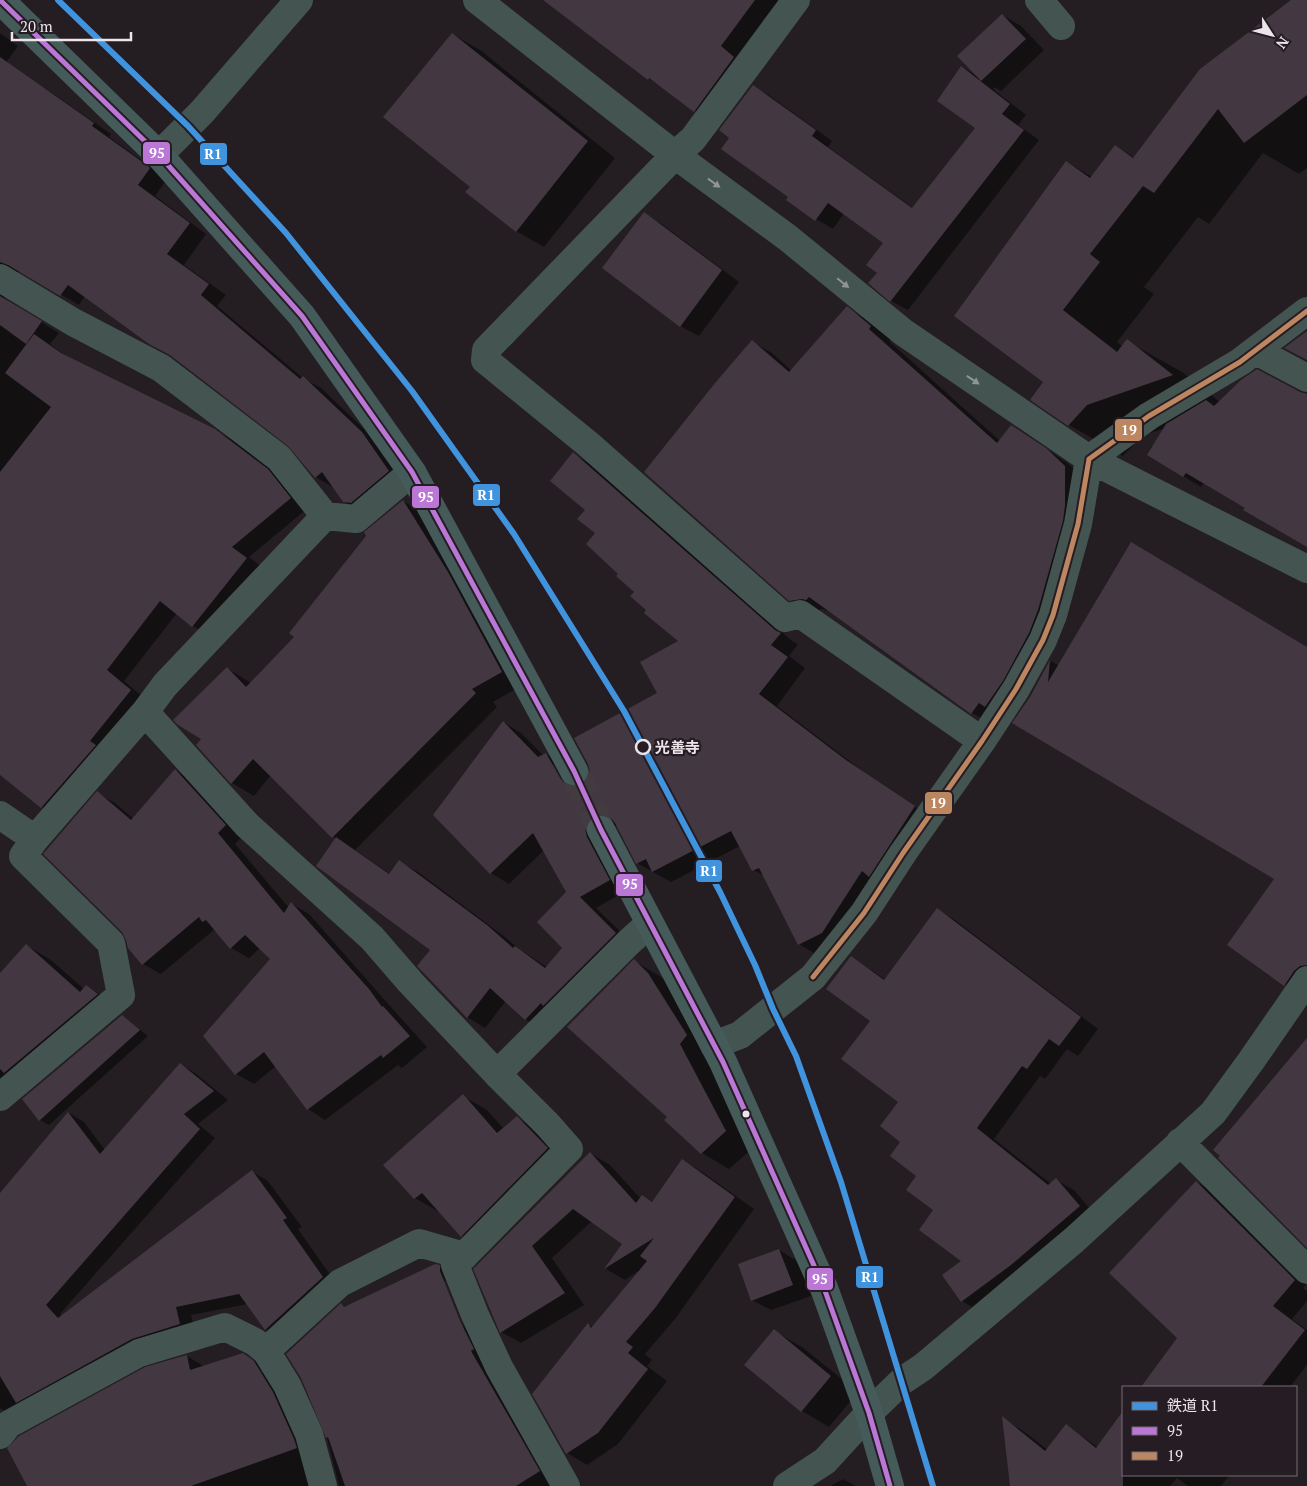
<svg xmlns="http://www.w3.org/2000/svg" width="1307" height="1486" viewBox="0 0 1307 1486" font-family="'PT Serif','Noto Sans JP',serif">
<style>
.shadow{fill:#0007;fill-rule:evenodd}
.building{fill:#433842}
.lines{fill:none;stroke-linecap:round;stroke-linejoin:round}
.major-tunnel{stroke:#423c41;stroke-width:28;stroke-dasharray:28 14;stroke-linecap:butt}
.minor{stroke:#435451;stroke-width:28}
.major{stroke:#445b59;stroke-width:28}
.bus-1-casing{stroke:#261c24;stroke-width:9}
.bus-2-casing{stroke:#261c24;stroke-width:9}
.bus-1{stroke:#ba77d6;stroke-width:5}
.bus-2{stroke:#bb8660;stroke-width:5}
.rail-1-casing{stroke:#261c24;stroke-width:10}
.rail-1{stroke:#4094de;stroke-width:6}
.oneway{fill:#8f9595}
.stop-dot{fill:#261c24;stroke:#ebe4e9;stroke-width:2.5}
.bus-dot{fill:#ebe4e9;stroke:#261c24;stroke-width:2}
.labels{text-anchor:middle;dominant-baseline:central;stroke-width:4.5;stroke-linejoin:round;paint-order:stroke}
.stop-label{font-size:15px;font-weight:bold;fill:#ebe4e9;stroke:#261c24;text-anchor:start}
.line-badge{stroke:#261c24;stroke-width:2}
.badge-label{font-size:14px;text-anchor:middle;font-weight:bold;fill:#fff}
</style>
<rect width="100%" height="100%" fill="#241e23"/>
<path class="shadow" d="M547,0H788L718,124L695,111L662,86L649,79Z
M1293,0H1307V168L1299,174L1263,153L1209,224L1198,217L1144,287L1154,294L1117,342L1122,346L1127,341L1182,372L1220,402L1300,393L1307,395V546L1204,482L1201,487L1183,476L1165,428L1142,436L1123,456L1069,425L1045,382L1067,162L1092,177L1116,146L1135,158Z
M1002,15L1021,26L1044,50L1001,91L994,87L993,89L1026,115L1018,125L1039,140L908,310L891,301L870,283L879,273L884,242L844,213L833,229L816,219L790,197L731,137L753,86L770,96L832,141L828,147L913,208L977,128L962,67L977,76Z
M0,33L18,46L0,71Z
M452,34L480,50L615,158L544,247L516,231L472,186Z
M35,83L52,93L111,134L109,137L165,177L167,179L155,196L206,234L184,265L226,295L217,306L303,378L321,388L379,443L406,481L362,512L343,501L334,488L316,477L289,445L175,357L85,296L79,305L26,274L19,272L11,274L2,288L4,297L10,303L59,333L50,344L71,360L214,430L233,440L286,481L308,508L249,557L264,569L210,636L193,626L177,613L124,681L148,701L59,817L42,807L0,775V132Z
M645,214L663,225L739,282L699,336L680,326Z
M847,308L867,320L891,339L889,341L1000,441L1011,426L1066,462L1085,478L1006,718L992,724L972,713L828,609L827,611L823,609L810,612L790,600L752,342L772,353L792,371Z
M573,454L591,464L792,641L798,644L789,656L805,668L777,706L864,772L932,818L817,955L799,944L765,876L753,870L740,846L671,882L637,863L617,825L612,826L627,890L596,908L633,944L543,1030L525,1019L506,1001L485,1028L467,1017L418,966L432,950L336,839L271,775L254,796L232,783L197,745L202,739L227,668L251,683L296,637L403,501L425,514L523,685L493,702L497,707L355,850L390,874L400,862L418,872L505,937L519,949L547,967L564,948L568,892L544,850L509,884L491,873L434,815L503,722L521,733L544,756L546,754L564,765L577,787L582,786L659,693L681,641L647,610L620,574L597,533L586,510ZM550,763L554,765L564,783L562,785Z
M1307,648V997L1285,984L1276,879L1031,697L1051,661L1059,666Z
M175,770L193,781L243,836L235,844L289,908L292,904L309,914L398,1015L427,1047L402,1068L398,1065L325,1120L308,1109L276,1066L254,1084L236,1074L272,959L260,948L249,958L231,948L215,929L161,974L143,964L97,793L115,803L134,819Z
M938,910L955,920L1098,1029L1078,1056L1067,1049L1045,1079L1040,1076L994,1139L1051,1184L1056,1180L1074,1190L1097,1217L980,1312L962,1301L943,1275L963,1261L935,1210L902,1141L900,1101L851,957L886,980Z
M26,945L51,960L84,989L86,986L111,1001L27,1085L5,1110L0,1108V975Z
M634,961L661,977L676,990L753,1148L729,1169L702,1153L668,1117Z
M122,1016L148,1036L49,1125L40,1120L24,1099Z
M180,1064L195,1073L228,1100L198,1124L215,1138L60,1314L62,1317L252,1172L267,1180L302,1227L298,1229L338,1286L281,1338L266,1329L248,1304L191,1315L195,1333L17,1419L0,1408V1194L69,1113L84,1122L105,1150Z
M463,1096L487,1110L504,1129L517,1118L542,1132L571,1163L486,1250L462,1236L439,1212L415,1198Z
M590,1153L610,1165L641,1199L642,1196L653,1202L682,1160L702,1172L754,1209L675,1319L645,1354L652,1360L647,1366L667,1381L618,1444L587,1465L567,1453L588,1325L593,1327L640,1270L625,1280L606,1269L624,1243L592,1221L552,1258L584,1305L521,1343L501,1332L475,1269Z
M1197,1182L1217,1194L1306,1284L1303,1288L1307,1291V1301L1292,1319L1307,1330V1365L1290,1387H1142L1179,1338Z
M779,1250L797,1261L811,1296L771,1310L752,1300Z
M439,1266L461,1279L559,1486H339L325,1430L341,1305L346,1307ZM443,1281H446L464,1326L462,1327Z
M774,1331L802,1347L858,1392L829,1427L802,1411L746,1365Z
M243,1355L265,1367L324,1486H28L187,1356L205,1367Z
M1123,1413V1475H1230L1221,1486H1188L1177,1478L1170,1486H1018L1003,1419L1022,1430L1048,1450L1066,1426L1098,1447Z
M843,1479L856,1486H831Z"/>
<path class="building" d="M543,0H755L721,46L734,57L694,112L649,78L648,80Z
M1291,0H1307V95L1244,143L1218,109L1154,193L1143,186L1090,254L1100,262L1063,310L1117,352L1127,339L1173,375L1087,405L1068,426L1030,400L1043,382L954,316L1066,161L1090,178L1115,145L1133,158L1200,69Z
M1002,14L1026,39L981,81L957,56Z
M452,33L588,141L516,232L465,192L470,187L383,117Z
M0,57L94,123L92,126L148,166L150,168L138,185L190,223L167,254L209,284L201,295L300,379L303,376L362,432L389,471L351,503L343,502L322,472L315,478L288,446L170,355L149,344L68,285L60,296L8,265L0,262Z
M961,66L1010,104L1002,114L1024,130L890,302L868,283L877,273L866,265L883,243L828,203L815,221L786,200L788,197L721,149L729,138L719,130L753,85L816,130L812,136L912,208L975,128L937,101Z
M644,212L722,270L680,327L602,268Z
M0,296L42,321L26,344L0,325Z
M847,306L871,326L869,329L997,443L1011,425L1046,448L1065,466V505L1063,521L1038,610L1029,633L1003,681L985,707L979,703L971,714L809,597L806,600L802,599L789,601L644,472L715,383L752,340L789,372Z
M1307,331V360L1284,348Z
M34,334L61,353L215,429L268,469L291,498L232,547L247,558L192,627L160,601L107,670L131,690L90,741L96,745L41,808L0,775V472L51,407L5,373Z
M1257,369L1300,392L1307,394V547L1243,510L1245,508L1186,473L1183,477L1147,455L1166,424L1206,400L1214,406L1241,380Z
M573,452L775,630L781,633L771,645L788,657L759,694L846,760L915,806L869,877L862,871L822,933L798,945L759,868L752,871L731,831L652,872L646,859L636,864L615,823L610,817L602,814L594,816L588,822L585,829L587,837L610,880L580,897L616,933L543,1006L541,1003L525,1020L490,988L467,1018L417,966L430,950L316,866L336,837L389,874L399,860L487,925L513,948L515,946L545,968L562,948L537,922L566,892L533,833L490,874L433,815L503,721L538,757L546,753L560,778L565,784L573,787L582,784L588,779L590,771L588,764L574,738L657,693L640,662L678,641L644,613L646,610L630,596L634,592L616,576L618,574L586,544L595,533L577,519L585,510L550,481Z
M403,500L448,572L502,672L472,689L476,693L332,838L253,759L231,784L196,745L201,739L178,725L173,720L227,667L246,687L294,637L289,633L366,536L364,532Z
M1131,542L1307,647V965L1300,966L1294,971L1284,986L1227,945L1274,879L1012,723L1030,697L1050,660L1048,682Z
M175,769L226,825L218,833L284,913L291,902L369,989L382,1007L383,1006L410,1036L383,1058L381,1055L307,1110L264,1052L235,1075L203,1036L270,959L245,935L230,949L206,920L202,922L199,917L142,965L128,948L126,940L122,932L43,854L97,791L131,820Z
M937,908L1081,1017L1059,1046L1049,1039L1027,1069L1022,1066L977,1128L1048,1185L1056,1178L1080,1206L1011,1265L961,1302L942,1275L961,1261L919,1230L933,1210L906,1190L916,1176L890,1156L900,1142L880,1126L898,1102L841,1059L870,1021L826,989L851,956L884,980Z
M26,944L80,992L86,985L98,994L4,1073L0,1069V973Z
M634,959L648,973L687,1035L680,1044L726,1131L701,1154L664,1120L667,1117L567,1027Z
M122,1015L140,1030L39,1121L22,1099Z
M1307,1038V1248L1218,1158L1220,1156L1213,1150Z
M180,1063L214,1091L184,1114L200,1129L46,1305L58,1318L252,1170L287,1218L283,1220L323,1277L265,1330L239,1294L176,1307L180,1324L132,1339L16,1403L0,1376V1193L68,1112L100,1154Z
M463,1094L497,1133L517,1116L548,1148L461,1237L422,1193L414,1199L383,1165Z
M590,1152L636,1203L642,1195L652,1202L682,1159L735,1197L655,1308L626,1342L633,1347L628,1353L648,1369L598,1433L566,1454L532,1394L588,1323L591,1328L647,1261L640,1256L654,1238L604,1269L622,1244L573,1209L532,1246L565,1293L500,1333L473,1269Z
M1196,1181L1295,1280L1273,1306L1305,1330L1261,1387H1141L1177,1338L1109,1273Z
M779,1249L793,1285L751,1301L738,1264Z
M435,1264L440,1265V1271L460,1321L474,1349L471,1351L540,1471L516,1486H345L328,1437L326,1438L301,1378L286,1354L341,1303L344,1307Z
M774,1329L831,1376L801,1412L744,1365Z
M243,1353L254,1361L273,1392L294,1439L297,1448L191,1486H27L7,1448L19,1436L145,1367L187,1355L190,1370Z
M1123,1411V1486H1010L1002,1416L1045,1451L1066,1424L1096,1448Z"/>
<g class="lines">
<path class="major-tunnel" d="M574,771L601,830"/>
<path class="minor" d="M477,0L675,155L788,238L903,332L1089,459L1307,569
M796,0L693,139L675,155L486,350L485,360L588,444L785,618L800,614L982,741
M1039,0L1061,26
M159,155L202,112L299,0
M0,278L73,322L161,368L279,458L325,516
M1256,351L1307,378
M145,712L247,825L372,938L411,983L497,1074L548,1125L569,1149L455,1265L475,1315L499,1367L566,1486
M0,815L35,839
M714,1045L740,1035L813,977L864,913L903,853L982,741L1016,689L1043,640L1053,615L1078,524L1089,459L1149,416L1240,362L1307,311
M497,1074L629,942L649,924
M0,1097L121,995L111,943L23,856L35,839L145,712L165,685L325,516L356,519L412,472
M1180,1142L1307,1270
M266,1351L340,1283L419,1243L464,1256
M0,1435L9,1424L139,1353L225,1327L255,1342L266,1351L287,1385L309,1434L323,1486
M787,1486L825,1461L869,1413L902,1381L923,1367L1074,1240L1213,1113L1251,1061L1307,980"/>
<path class="major" d="M0,0L159,155L302,316L412,472L574,771
M601,830L723,1062L824,1288L869,1413L890,1486"/>
<defs>
<path id="bus-1" d="M0,0L159,155L302,316L412,472L574,771L601,830L723,1062L824,1288L869,1413L890,1486"/>
<path id="bus-2" d="M813,977L864,913L903,853L982,741L1016,689L1043,640L1053,615L1078,524L1089,459L1149,416L1240,362L1307,311"/>
</defs>
<use href="#bus-1" class="bus-1-casing"/>
<use href="#bus-2" class="bus-2-casing"/>
<use href="#bus-1" class="bus-1"/>
<use href="#bus-2" class="bus-2"/>
<defs>
<path id="rail-1" d="M58,0L188,126L286,233L412,391L514,534L624,711L720,892L755,965L773,1009L796,1056L841,1182L933,1486"/>
</defs>
<use href="#rail-1" class="rail-1-casing"/>
<use href="#rail-1" class="rail-1"/>
</g>
<defs><path id="oneway-solid" d="M-6-.8H1V-3.2L6.5 0L1 3.2V.8H-6Z" transform="scale(1.25)"/></defs>
<g class="oneway">
<use href="#oneway-solid" transform="translate(714 183) rotate(36)"/>
<use href="#oneway-solid" transform="translate(843 283) rotate(39)"/>
<use href="#oneway-solid" transform="translate(973 380) rotate(34)"/>
</g>
<circle class="stop-dot" cx="643" cy="747" r="7"/>
<circle class="bus-dot" cx="746" cy="1114" r="4.5"/>
<g class="labels">
<g class="stop-label">
<text x="655" y="747">光善寺</text>
</g>
</g>
<g class="line-badge">
<rect x="142" y="141" width="29" height="24" rx="5" fill="#ba77d6"/>
<rect x="199" y="142" width="29" height="24" rx="5" fill="#4094de"/>
<rect x="1114" y="418" width="29" height="24" rx="5" fill="#bb8660"/>
<rect x="472" y="483" width="29" height="24" rx="5" fill="#4094de"/>
<rect x="411" y="485" width="29" height="24" rx="5" fill="#ba77d6"/>
<rect x="924" y="791" width="29" height="24" rx="5" fill="#bb8660"/>
<rect x="695" y="859" width="28" height="24" rx="5" fill="#4094de"/>
<rect x="615" y="873" width="29" height="24" rx="5" fill="#ba77d6"/>
<rect x="855" y="1265" width="29" height="24" rx="5" fill="#4094de"/>
<rect x="806" y="1267" width="28" height="24" rx="5" fill="#ba77d6"/>
</g>
<g class="badge-label">
<text x="157" y="158">95</text>
<text x="213" y="159">R1</text>
<text x="1129" y="435">19</text>
<text x="486" y="500">R1</text>
<text x="426" y="502">95</text>
<text x="938" y="808">19</text>
<text x="709" y="876">R1</text>
<text x="630" y="889">95</text>
<text x="870" y="1282">R1</text>
<text x="820" y="1284">95</text>
</g>
<rect x="1122" y="1386" width="175" height="90" fill="#261c24" stroke="#756c73"/>
<rect x="1132" y="1402" width="25" height="8" fill="#4094de" stroke="#756c73"/>
<text x="1167" y="1411" font-size="15" fill="#ebe4e9">鉄道 R1</text>
<rect x="1132" y="1427" width="25" height="8" fill="#ba77d6" stroke="#756c73"/>
<text x="1167" y="1436" font-size="15" fill="#ebe4e9">95</text>
<rect x="1132" y="1452" width="25" height="8" fill="#bb8660" stroke="#756c73"/>
<text x="1167" y="1461" font-size="15" fill="#ebe4e9">19</text>
<g transform="translate(1272 35) rotate(126)" stroke="#261c24" stroke-width="4" paint-order="stroke">
<path d="M0-4L9 19L0 12L-9 19Z" fill="#ebe4e9"/>
<text y="-8" font-size="14" font-weight="bold" text-anchor="middle" fill="#ebe4e9">N</text>
</g>
<path d="M12 32v8h119v-8" fill="none" stroke="#ebe4e9" stroke-width="2.5"/>
<text x="20" y="32" font-size="15" fill="#ebe4e9" stroke="#261c24" stroke-width="4" paint-order="stroke">20 m</text>
</svg>
